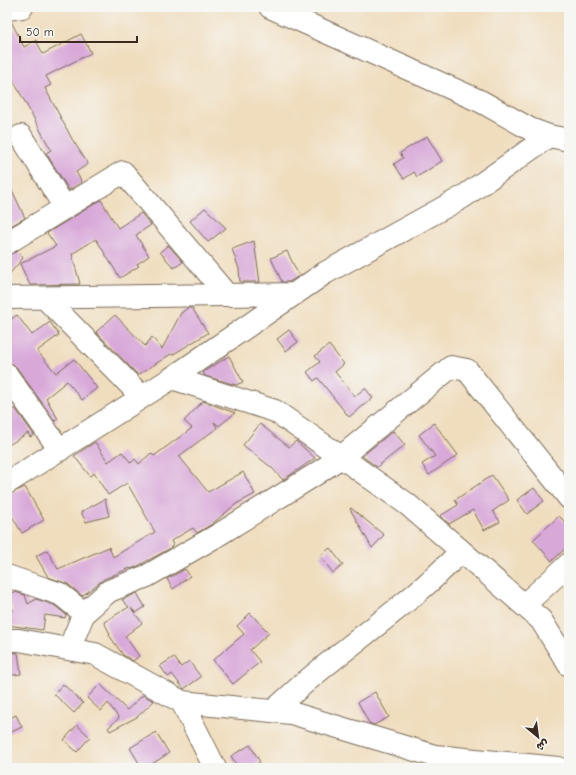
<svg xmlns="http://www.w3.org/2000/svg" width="576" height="775" viewBox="0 0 576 775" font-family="'Comic Neue','Playpen Sans Arabic',sans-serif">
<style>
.building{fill:#d8a8d9}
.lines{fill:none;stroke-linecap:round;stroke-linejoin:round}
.minor-casing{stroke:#7a6956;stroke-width:24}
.minor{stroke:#fff;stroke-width:22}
</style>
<rect width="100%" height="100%" fill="#f6f6f2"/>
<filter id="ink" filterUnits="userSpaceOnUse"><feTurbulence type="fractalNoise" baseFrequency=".025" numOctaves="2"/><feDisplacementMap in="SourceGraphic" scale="8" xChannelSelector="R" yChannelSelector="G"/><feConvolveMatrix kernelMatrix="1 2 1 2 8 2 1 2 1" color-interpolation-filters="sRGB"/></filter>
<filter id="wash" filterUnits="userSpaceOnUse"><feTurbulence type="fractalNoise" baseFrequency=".012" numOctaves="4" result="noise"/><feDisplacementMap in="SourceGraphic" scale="16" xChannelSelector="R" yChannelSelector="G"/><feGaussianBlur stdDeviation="0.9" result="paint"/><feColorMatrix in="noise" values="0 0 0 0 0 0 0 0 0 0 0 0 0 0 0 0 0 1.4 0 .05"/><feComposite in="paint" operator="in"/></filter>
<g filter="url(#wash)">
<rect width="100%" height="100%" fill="#f0ddbe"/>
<g id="blocks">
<path class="building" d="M7,21H11L24,47L36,40L43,54L81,34L91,53L46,76L51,85L45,88L72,139L88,164L76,172L82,182L69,190L46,153L51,150L12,78L7,81Z
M427,136L442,161L417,177L414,172L404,179L394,164L403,158L400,153Z
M7,179L25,218L7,228Z
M101,200L118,228L141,213L151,225L136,235L149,256L137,264L139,266L120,278L96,239L72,254L80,284L30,285L20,264L56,246L47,233Z
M205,208L226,228L208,242L190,221Z
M254,241L260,282H240L239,269L232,249Z
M168,245L183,262L174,268L160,252Z
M18,251L23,258L7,277V255Z
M287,251L299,276L289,282H282L271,258Z
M188,308H192L208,333L172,355L171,354L138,375L96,332L115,315L145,346L152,337L162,349L181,313Z
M17,315L32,335L50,322L59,335L37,351L56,373L74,359L97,388L82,400L67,381L46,398L58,419L55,421L17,368L13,364L7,363V322Z
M289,330L298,342L286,351L277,339Z
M329,345L344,364L335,372L355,396L365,388L373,398L349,417L318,378L314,381L307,372L320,362L315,356Z
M229,356L243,382L236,385L205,376L203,372Z
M203,401L235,413L219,426L214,422L217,428L179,456L208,492L243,472L255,494L236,504L212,524L197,533L193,528L171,541L173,545L169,549L136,567L131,569L130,568L104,579L82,596L68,584L48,577L36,556L47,550L58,569L109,547L113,557L155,532L127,483L108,495L94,473L90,476L74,456L95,442L108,462L122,452L131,463L135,459L139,464L151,453L154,456L192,428L184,421Z
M15,408L34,435L30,437L28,433L7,446V422L14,417L10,411Z
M434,423L458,455L429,475L422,464L435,456L419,435Z
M260,424L289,447L296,441L315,458L283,480L272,468L243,445Z
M393,431L405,445L377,467L362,456Z
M492,475L509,500L493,511L500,522L484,530L473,510L449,524L440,516L458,505L455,500Z
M25,487L44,520L22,533L7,508V495Z
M534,488L544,501L527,514L517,500Z
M105,499L109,516L86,522L81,512Z
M351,508L384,535L372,548L350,509Z
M559,516L569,526V545L552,561L533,540Z
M330,548L343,565L333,573L320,556Z
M185,569L190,576L173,589L167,579Z
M15,592L25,595L28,604L36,599L54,605L66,615L65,618L45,615L43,630L7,625V613L13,611L8,594Z
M137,593L145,607L136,613L131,608L142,623L125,636L139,656L133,661L123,655L109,635L110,634L104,622L129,607L122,600Z
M250,613L269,633L250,650L260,662L233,684L213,660L244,634L237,626Z
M7,652L18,653L21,674L7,676Z
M174,657L181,667L189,661L201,677L184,689L172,674L168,677L160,666Z
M63,684L83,703L74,713L54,694Z
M100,684L127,710L143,695L154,701L137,717L110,731L108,728L119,718L108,703L101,711L87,698Z
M375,692L389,717L374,725L369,723L358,702Z
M16,715L22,727L7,734V720Z
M77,725L90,737L77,752L64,740Z
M156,732L169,753L146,768H142L130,748Z
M250,745L260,762L250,768H238L231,756Z"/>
</g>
</g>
<g filter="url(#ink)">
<use href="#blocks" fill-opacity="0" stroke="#7a6956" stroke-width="1"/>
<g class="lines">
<defs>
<path id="minor" d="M270,7L482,102L530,129L549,136L569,140
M7,9L22,7
M21,136L65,208
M7,243L123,172L227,295
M7,298L295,294
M45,298L142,397
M7,375L60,450
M172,378L275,411L341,457L407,504L541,620L569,665
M7,483L172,378L325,273L463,197L549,136
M7,576L60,594L84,613
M524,605L569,564
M7,640H19L95,654L182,702L291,713L435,756L558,768
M69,649L84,613L109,591L147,576L218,535L316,474L341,457L451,367L467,370L569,498
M182,702L215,768
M273,711C287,699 300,686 314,675C363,634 417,598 461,551"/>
</defs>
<use href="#minor" class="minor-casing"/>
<use href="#minor" class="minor"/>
</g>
</g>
<rect width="576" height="775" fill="none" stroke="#f6f6f2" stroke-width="24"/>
<g transform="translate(538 737) rotate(151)" stroke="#f6f6f2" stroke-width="3" paint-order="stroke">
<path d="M0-3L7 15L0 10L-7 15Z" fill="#3b2a1e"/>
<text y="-6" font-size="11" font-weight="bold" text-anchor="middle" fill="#3b2a1e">ش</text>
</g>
<path d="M20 36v6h117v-6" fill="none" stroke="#3b2a1e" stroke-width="2"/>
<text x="26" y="36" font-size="12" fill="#3b2a1e" stroke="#f6f6f2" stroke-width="3" paint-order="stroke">50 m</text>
</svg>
